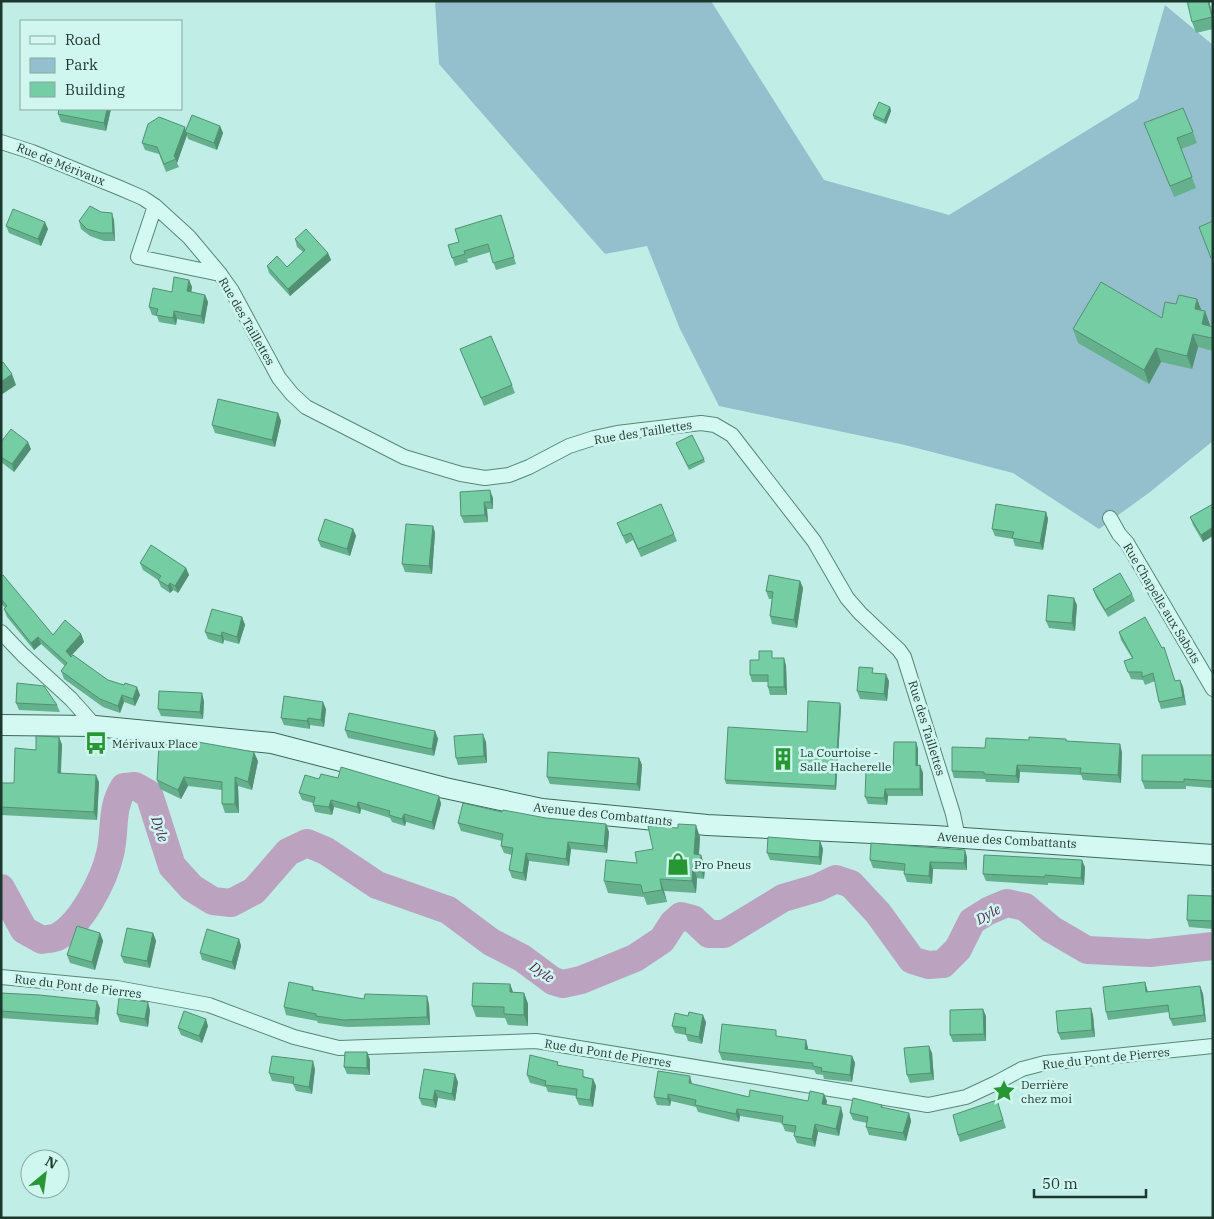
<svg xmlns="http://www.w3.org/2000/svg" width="1214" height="1219" viewBox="0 0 1214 1219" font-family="'IBM Plex Serif',serif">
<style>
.green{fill:#94bfcc}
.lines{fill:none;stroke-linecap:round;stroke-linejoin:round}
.river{stroke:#bba3c0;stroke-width:28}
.street-casing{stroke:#588776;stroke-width:16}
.secondary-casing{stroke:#3b6957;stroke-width:22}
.street{stroke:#d3f9f2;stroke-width:14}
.secondary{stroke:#d3f9f2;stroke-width:20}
.wall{fill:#65b08d}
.shaded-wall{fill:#529073}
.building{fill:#75cda4;stroke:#529073}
.labels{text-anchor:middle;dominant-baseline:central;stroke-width:5;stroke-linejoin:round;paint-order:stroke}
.street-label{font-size:12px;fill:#1c372c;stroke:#cff6ef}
.poi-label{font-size:12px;fill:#1c372c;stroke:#cff6ef;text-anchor:start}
.water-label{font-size:14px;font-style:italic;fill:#572b54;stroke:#cff6ef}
</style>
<rect width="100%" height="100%" fill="#c0eee6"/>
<path class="green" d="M435,1H711L824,180L949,215L1138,99L1165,5L1213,45V441L1150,492L1099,529L1013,473L905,445L719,406L680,329L647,246L605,254L439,64Z"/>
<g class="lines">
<path class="river" d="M1,888L24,930L42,940C46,939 52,939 57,937C81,925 104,880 110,854C116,830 110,809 124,787L135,786L149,794L172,866L192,888L213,901L231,903L254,891L288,852L307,843L326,851L377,885L448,910L491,942L522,958L553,981L563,984L581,980L635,958L662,940L673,923L681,916L693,919L709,934H724L783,898L817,888L836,879L851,884L878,913L912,960L928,965L943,964L958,949L972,921L988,911L1007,903L1025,907L1051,929L1087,950L1150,953L1213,946"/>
<defs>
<path id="street" d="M1,142L32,152L120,188L143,198L155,206L189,237L220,274L232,291L279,378L292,394L306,407L404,457L461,474L485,478L509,475L529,467L569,446L594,438L617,433L701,423L715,425L732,435L814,541L847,598L860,613L899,650L904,657L953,814L958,838
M155,206L138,257L220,274
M1110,518L1119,534L1127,543L1213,689
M1,632L23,655L71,699L95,726
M1,977L117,988L209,1005L294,1037L339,1048L536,1041L928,1105L966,1097L996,1083L1022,1069L1045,1063L1213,1046"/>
<path id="secondary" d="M1,725L95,726L272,743L445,788L542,809L707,825L935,836L1213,855"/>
</defs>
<use href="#street" class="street-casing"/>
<use href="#secondary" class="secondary-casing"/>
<use href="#street" class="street"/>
<use href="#secondary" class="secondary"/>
</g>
<path class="wall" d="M1187,1H1209L1213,16V29L1196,33L1192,22Z
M890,107L891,111L886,124L874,119L873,115Z
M59,109H111L106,131L61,122L58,114Z
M1144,123L1193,132L1197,143L1181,149L1196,188L1174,197Z
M220,126L223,133L217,150L188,139L187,135L177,163L179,167L166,172L159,154L145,150L142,143L186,130Z
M101,212L114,220L115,241H104L90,236L81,229L79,221Z
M503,222L516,264L496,270L490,252L467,259L468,262L455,266L448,245L459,242Z
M6,226L48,229L41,246L9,233Z
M295,239L328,253L331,260L290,296L269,273L267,266L287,267L303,252L297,247Z
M189,280L192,287L191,292L205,295L208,302L204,324L177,319L176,325L159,322L157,316L152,315L149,307Z
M1197,299L1201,310L1210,325V326L1213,327V351L1198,347L1192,369L1161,362L1149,384L1078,343L1073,329L1162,318L1176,304Z
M460,349L512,385L515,393L484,406Z
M278,413L281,421L275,447L215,433L212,425Z
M1,442L31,449L14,472L1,462Z
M676,443L704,459L705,462L689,470Z
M460,492L493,498V509H487L488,522L464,523L461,516Z
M1213,504L1203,542L1193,525L1190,517Z
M1046,512L1048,519L1043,550L1015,546L1013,539L995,536L992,529Z
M617,523L674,534L677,541L641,557L633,540L626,544Z
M433,526L435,533L432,574L405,572L402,564Z
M353,529L356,536L350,556L321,547L318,540Z
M140,563L186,568L189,575L178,593L173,590L170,593L161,587L158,580L143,570Z
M1,576L53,635L81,634L84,642L71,656L108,680L140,695L135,706L124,702L120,713L103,707L64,679L61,671L65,666L41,644L34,650L7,617L4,609L5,608L1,603Z
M800,581L803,588L797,628L772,624L770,616L772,599H769L766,591Z
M1093,589L1132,594L1135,601L1108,617L1096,597Z
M1077,605L1075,631L1049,628L1046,621Z
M242,617L245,625L239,644L224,640L223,644L208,639L205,632Z
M1119,632L1175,681L1180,680L1183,687L1186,705L1161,709L1159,702L1155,681L1145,685L1143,680L1131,679L1128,672L1132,658L1121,640Z
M774,658L786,665L787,695H770L768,687V682H752L750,675L759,660Z
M875,673L889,681L887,701L860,699L857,691Z
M17,683L57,705L60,712L19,710L16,703Z
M204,701L203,719L161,716L158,709Z
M841,707L836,790L726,784L725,780L807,732Z
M326,709L324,727L310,725V729L284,725L281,718Z
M345,730L435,731L438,739L434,756L348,738Z
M59,737L62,745L61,773L99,782L97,820L1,815V783H14L36,750Z
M1066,739L1067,741L1122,752L1121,783L1083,780L1081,775L1020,772L1019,783L986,782L985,779L954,778L952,771L985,748L1029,740Z
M486,742L487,763L458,765L456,758Z
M916,742L918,749V765H920L923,773V796H888L887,805L868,804L865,797L893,770Z
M1213,755V788L1186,786V789H1145L1142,781Z
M639,758L642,765L640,791L550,784L547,777Z
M258,761L252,790L238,786L239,813H225L222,804V790L188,786L181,799L160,789L157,780Z
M338,778L439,796L441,804L434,830L406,822L405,826L392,822L390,818L361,809L360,814L334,807L332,815L315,812L313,805V803L302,800L299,793L319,779Z
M502,812L546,818L606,824L609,832L607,853L571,849L569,866L529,861L526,881L512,878L509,870L512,855L504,853L501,846L502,841L461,831L458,823Z
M700,837L699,855H701L705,867L704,879L697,878L696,893L664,891L667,902L647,905L644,897L608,893L604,881L637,863L653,849Z
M820,841L823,849L821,865L770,860L767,853Z
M967,857V870L933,869L932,884L907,882L904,874V871L873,868L870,860Z
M1085,867L1084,885L1048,883V885L986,881L983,874Z
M1213,896V929L1189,927L1187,920Z
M100,933L103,941L95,970L70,963L67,955Z
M153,933L156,941L150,968L124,963L121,956Z
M239,939L241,946L235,970L202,960L200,953Z
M1145,982L1148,992L1200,986L1203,994L1206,1022L1173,1026L1170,1019L1169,1012L1108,1020L1106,1012Z
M510,984L513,992L524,993L528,1004V1026L508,1025L505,1018L476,1017L472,1006Z
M313,987L314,990L364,999L429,1004L430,1025L347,1027L318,1023L317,1021L286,1015L284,1007Z
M1,993L100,1008L98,1025L1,1018Z
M1091,1008L1093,1015L1095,1037L1061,1040L1058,1033Z
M150,1010L148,1027L120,1022L117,1014Z
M986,1016V1041L953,1042L950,1035Z
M706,1022L702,1044L688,1041L686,1035L675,1033L672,1026Z
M208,1026L202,1043L181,1035L178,1028Z
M779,1037L806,1040L808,1049L852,1056L855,1063L852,1082L824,1079L823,1075L816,1074L814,1070L722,1060L719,1052Z
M367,1052L370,1060V1075L347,1074L344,1067Z
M932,1053L934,1080L910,1083L907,1075Z
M559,1065L586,1077L593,1079L596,1086L593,1107L579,1105L576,1098V1096L548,1092L546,1087L530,1083L527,1075Z
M315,1069L312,1094L296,1091L293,1084L272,1081L269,1073Z
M458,1082L455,1101L438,1098L436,1108L422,1105L419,1098Z
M692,1084L749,1097L808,1101H827L826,1104L843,1115L839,1136L818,1132L815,1147L797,1143L794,1136L795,1133L785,1131L782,1123L740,1116L739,1122L698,1112L696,1107L671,1101L670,1106L657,1105L654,1097Z
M997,1100L1006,1128L960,1142L958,1135Z
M882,1105L883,1108L909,1113L911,1121L906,1141L869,1135L866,1127L867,1123L853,1120L850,1113Z"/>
<path class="shaded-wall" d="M1208,1H1209L1213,16V19Z
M890,107L891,111L886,124L884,120Z
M107,109H111L106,131L104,123Z
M220,126L223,133L217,150L214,143Z
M185,127L187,135L177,163L174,156Z
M112,213L114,220L115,241L113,233Z
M45,222L48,229L41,246L38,239Z
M328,253L331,260L290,296L288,289Z
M189,280L192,287L190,299L187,291Z
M205,295L208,302L204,324L201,316Z
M1197,299L1202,312L1195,309Z
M174,311L177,319L176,325L173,318Z
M1205,311L1210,325L1207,338L1202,324Z
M1193,334L1198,347L1192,369L1187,356Z
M1156,348L1161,362L1149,384L1144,370Z
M12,374L16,385L1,395V382Z
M278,413L281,421L275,447L272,440Z
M28,442L31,449L14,472L12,464Z
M490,490L493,498V509L491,502Z
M484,502L487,509L488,522L485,515Z
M1046,512L1048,519L1043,550L1040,543Z
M433,526L435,533L432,574L429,566Z
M1213,527V536L1203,542L1201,535Z
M353,529L356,536L350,556L347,549Z
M186,568L189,575L178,593L175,586Z
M800,581L803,588L797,628L794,620Z
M170,583L173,590L170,593L168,586Z
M1074,598L1077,605L1075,631L1072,623Z
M242,617L245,625L239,644L237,637Z
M222,632L224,640L223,644L221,636Z
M81,634L84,642L69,658L66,651Z
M38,637L41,644L34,650L31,643Z
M784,658L786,665L787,695L784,687Z
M886,674L889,681L887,701L884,694Z
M1180,680L1183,687L1186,705L1183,697Z
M137,687L140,695L135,706L133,699Z
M202,693L204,701L203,719L200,712Z
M122,695L124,702L120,713L118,706Z
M323,702L326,709L324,727L321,720Z
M840,703L841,707L836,790L835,786Z
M308,718L310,725V729L307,721Z
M435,731L438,739L434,756L432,749Z
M483,734L486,742L487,763L484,756Z
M59,737L62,745L60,780L58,773Z
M916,742L918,749V773L916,766Z
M1120,744L1122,752L1121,783L1118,775Z
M254,752L258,761L252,790L248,782Z
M639,758L642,765L640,791L637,784Z
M920,765L923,773V796L920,789Z
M1017,765L1020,772L1019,783L1016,776Z
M96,775L99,782L97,820L94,812Z
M184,777L188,786L181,799L178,790Z
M235,777L238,786L239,813L235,804Z
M885,789L888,796L887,805L884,798Z
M439,796L441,804L434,830L432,822Z
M331,800L334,807L332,815L329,807Z
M358,802L361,809L360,814L357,807Z
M404,814L406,822L405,826L402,819Z
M606,824L609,832L607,853L604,846Z
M696,825L700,837L698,866L694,854Z
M820,841L823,849L821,865L819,857Z
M568,842L571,849L569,866L566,859Z
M965,850L967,857V870L964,863Z
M526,853L529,861L526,881L523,873Z
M701,855L705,867L704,879L700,867Z
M1082,860L1085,867L1084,885L1081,878Z
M930,862L933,869L932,884L929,876Z
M693,866L697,878L696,893L692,881Z
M660,879L664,891L667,902L662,890Z
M100,933L103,941L95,970L92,962Z
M153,933L156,941L150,968L147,961Z
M239,939L241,946L235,970L232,962Z
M1145,982L1147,989L1149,1000L1146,992Z
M510,984L514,995L510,992Z
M1200,986L1203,994L1206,1022L1204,1015Z
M524,993L528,1004V1026L524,1015Z
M427,996L429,1004L430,1025L427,1017Z
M97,1001L100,1008L98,1025L95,1018Z
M148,1002L150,1010L148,1027L145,1019Z
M1091,1008L1093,1015L1095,1037L1092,1030Z
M983,1009L986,1016V1041L984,1034Z
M703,1015L706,1022L702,1044L699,1037Z
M206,1019L208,1026L202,1043L199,1036Z
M806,1040L808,1048L807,1056L805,1049Z
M929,1046L932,1053L934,1080L931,1073Z
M367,1052L370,1060V1075L367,1068Z
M852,1056L855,1063L852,1082L850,1075Z
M313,1061L315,1069L312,1094L309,1087Z
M455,1074L458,1082L455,1101L452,1094Z
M690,1076L692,1084L689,1083Z
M593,1079L596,1086L593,1107L590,1100Z
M435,1090L438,1098L436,1108L433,1100Z
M668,1094L671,1101L670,1106L668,1099Z
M824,1094L827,1101L825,1111L822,1104Z
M841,1107L843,1115L839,1136L836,1129Z
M737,1109L740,1116L739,1122L736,1114Z
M909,1113L911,1121L906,1141L903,1133Z
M815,1124L818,1132L815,1147L812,1139Z"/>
<path class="building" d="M1187,1H1208L1212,17L1192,22Z
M879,102L890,107L884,120L873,115Z
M1183,108L1193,132L1177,138L1192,177L1170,186L1144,123Z
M59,109H107L104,123L58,114Z
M192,115L220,126L214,143L185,132Z
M159,117L185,127L174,156L176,159L164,164L157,147L142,143L148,124Z
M90,206L101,212L112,213L113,233H101L87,229L79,221Z
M13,209L45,222L38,239L6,226Z
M501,215L514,257L493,263L488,244L464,251L465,254L452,258L448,245L459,242L455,229Z
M1213,221V257L1211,258L1199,227Z
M306,229L328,253L288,289L267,266L277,256L287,267L305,250L295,239Z
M174,277L189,280L187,291L205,295L201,316L174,311L173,318L156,315L158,309L149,307L153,288L172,292Z
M1101,282L1162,318L1165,302L1176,304L1179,295L1197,299L1195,309L1205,311L1202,324L1213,327V333L1212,338L1193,334L1187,356L1156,348L1144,370L1073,329Z
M491,336L512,385L481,398L460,349Z
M3,362L12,374L1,382V363Z
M218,399L278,413L272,440L212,425Z
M11,429L28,442L12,464L1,457V442Z
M692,435L704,459L688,466L676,443Z
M490,490L491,502H484L485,515L461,516L460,492Z
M661,504L674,534L638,549L631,533L623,536L617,523Z
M996,504L1046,512L1040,543L1012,538L1014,532L992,529Z
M1213,504V527L1201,535L1190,517Z
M325,519L353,529L347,549L318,540Z
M406,524L433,526L429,566L402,564Z
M151,545L186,568L175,586L170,583L168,586L158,580L161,576L140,563Z
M1120,573L1132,594L1105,610L1093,589Z
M3,575L53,635L65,620L81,634L66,651L71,657L73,655L108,680L124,685L125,683L137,687L133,699L122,695L118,706L100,699L61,671L67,663L38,637L31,643L4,609L7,606L1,599V576Z
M769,575L800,581L794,620L770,616L773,592L766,591Z
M1048,595L1074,598L1072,623L1046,621Z
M212,609L242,617L237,637L222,632L221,636L205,632Z
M1145,617L1162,648L1164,647L1175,681L1180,680L1183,697L1159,702L1153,673L1142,677V672H1128L1124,661L1133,658L1119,632Z
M759,651H772V658H784V687H768V675H750V660H759Z
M859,667L873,668L872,673L886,674L884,694L857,691Z
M17,683L44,686L57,705L16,703Z
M159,691L202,693L200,712L158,709Z
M284,696L323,702L321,720L308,718L307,721L281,718Z
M808,701L840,703L835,786L725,780L728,727L807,732Z
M349,713L435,731L432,749L345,730Z
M483,734L484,756L456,758L454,736Z
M36,736L59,737L58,773L96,775L94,812L1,807V783H14L15,748L36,750Z
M1029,737L1066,739V741L1120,744L1118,775L1080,773L1081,768L1017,765L1016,776L984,774V772L952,771V747L985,748L986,738L1029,740Z
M198,742L254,752L248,782L235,777V804H222V782L184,777L178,790L157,780L159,744L197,746Z
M894,742H916V766L920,765V789H885L884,798L865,797L866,769L893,770Z
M548,752L639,758L637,784L547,777Z
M1142,755H1213V781L1184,779V782L1142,781Z
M341,767L439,796L432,822L404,814L402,819L389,815L390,811L358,802L357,807L331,800L329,807L313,805L315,797L299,793L305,775L319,779L321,774L338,778Z
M463,803L502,812L503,810L546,818L606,824L604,846L568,842L566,859L526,853L523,873L509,870L513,848L501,846L503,834L458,823Z
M678,824L696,825L694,854L701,855L700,867L693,866L692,881L660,879L662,890L643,893L641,885L604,881L606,860L637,863L635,852L653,849L648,826L678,828Z
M768,837L820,841L819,857L767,853Z
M871,843L965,850L964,863L930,862L929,876L904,874L905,864L870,860Z
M984,855L1082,860L1081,878L1045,875V877L983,874Z
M1188,895L1213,896V921L1187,920Z
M77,926L100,933L92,962L67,955Z
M127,928L153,933L147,961L121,956Z
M207,929L239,939L232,962L200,953Z
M289,982L313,987L312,990L364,999L365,994L427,996V1017L344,1020L316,1016V1014L284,1007Z
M1145,982L1146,992L1200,986L1204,1015L1170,1019L1168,1005L1106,1012L1103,987Z
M473,983L510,984V992L524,993V1015L504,1014V1007L472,1006Z
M1,993L40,995L97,1001L95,1018L1,1011Z
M119,998L148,1002L145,1019L117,1014Z
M1091,1008L1092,1030L1058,1033L1056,1011Z
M983,1009L984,1034L950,1035V1010Z
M184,1011L206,1019L199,1036L178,1028Z
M689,1012L703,1015L699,1037L685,1034L686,1028L672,1026L675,1013L688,1016Z
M722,1024L776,1030V1036L806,1040L805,1049L852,1056L850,1075L821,1071L822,1068L813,1066V1063L719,1052Z
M929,1046L931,1073L907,1075L904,1048Z
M345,1052H367V1068L344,1067Z
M530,1055L558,1062L557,1065L583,1070V1077L593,1079L590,1100L576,1098L577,1089L545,1085L546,1081L527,1075Z
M272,1056L313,1061L309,1087L293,1084L294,1077L269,1073Z
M424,1069L455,1074L452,1094L435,1090L433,1100L419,1098Z
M658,1071L690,1076L689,1083L749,1097L750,1090L808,1101L810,1091L824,1094L822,1104L841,1107L836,1129L815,1124L812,1139L794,1136L796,1126L782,1124L783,1116L737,1109L736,1114L695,1105L696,1100L668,1094V1099L654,1097Z
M853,1098L882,1105L881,1107L909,1113L903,1133L866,1127L868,1117L850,1113Z
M997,1100L1003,1120L958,1135L953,1115Z"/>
<defs>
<symbol id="bus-bare" viewBox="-9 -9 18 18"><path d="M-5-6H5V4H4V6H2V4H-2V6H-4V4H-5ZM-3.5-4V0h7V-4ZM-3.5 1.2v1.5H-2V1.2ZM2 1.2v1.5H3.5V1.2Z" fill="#279733" stroke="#cff6ef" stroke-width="2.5" paint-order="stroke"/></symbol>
<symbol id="building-bare" viewBox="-9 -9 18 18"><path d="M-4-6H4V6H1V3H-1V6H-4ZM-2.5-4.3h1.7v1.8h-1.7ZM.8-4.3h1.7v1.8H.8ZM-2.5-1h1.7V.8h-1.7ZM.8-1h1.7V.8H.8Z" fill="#279733" stroke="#cff6ef" stroke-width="2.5" paint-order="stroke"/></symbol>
<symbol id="shop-bare" viewBox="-9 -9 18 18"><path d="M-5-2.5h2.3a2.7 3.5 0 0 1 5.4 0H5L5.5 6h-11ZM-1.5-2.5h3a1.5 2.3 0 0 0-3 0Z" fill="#279733" stroke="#cff6ef" stroke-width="2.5" paint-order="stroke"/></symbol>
<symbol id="sight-bare" viewBox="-9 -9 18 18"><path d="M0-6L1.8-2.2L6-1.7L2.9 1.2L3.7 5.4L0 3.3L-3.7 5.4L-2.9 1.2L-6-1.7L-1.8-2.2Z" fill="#279733" stroke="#cff6ef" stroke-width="2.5" paint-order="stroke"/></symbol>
</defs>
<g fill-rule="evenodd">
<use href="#bus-bare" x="80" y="727" width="32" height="32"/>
<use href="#building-bare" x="767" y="743" width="32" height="32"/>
<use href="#shop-bare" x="662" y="848" width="32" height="32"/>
<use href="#sight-bare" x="988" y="1075" width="32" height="32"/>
</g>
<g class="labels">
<g class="street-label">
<text transform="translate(61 164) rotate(22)">Rue de Mérivaux</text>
<text transform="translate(247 321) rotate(60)">Rue des Taillettes</text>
<text transform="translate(643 432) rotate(-9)">Rue des Taillettes</text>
<text transform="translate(1162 603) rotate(59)">Rue Chapelle aux Sabots</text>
<text transform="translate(927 728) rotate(73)">Rue des Taillettes</text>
<text transform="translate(603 814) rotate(6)">Avenue des Combattants</text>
<text transform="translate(1007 840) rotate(3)">Avenue des Combattants</text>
<text transform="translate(78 986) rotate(7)">Rue du Pont de Pierres</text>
<text transform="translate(608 1053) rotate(9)">Rue du Pont de Pierres</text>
<text transform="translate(1106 1058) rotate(-6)">Rue du Pont de Pierres</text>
</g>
<g class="poi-label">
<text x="112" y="743">Mérivaux Place</text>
<text x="800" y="752">La Courtoise -<tspan x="800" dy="14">Salle Hacherelle</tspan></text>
<text x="694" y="864">Pro Pneus</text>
<text x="1021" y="1084">Derrière<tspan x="1021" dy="14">chez moi</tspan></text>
</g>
<g class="water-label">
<text transform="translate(160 829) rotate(72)">Dyle</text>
<text transform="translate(988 914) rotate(-29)">Dyle</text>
<text transform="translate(542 972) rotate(34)">Dyle</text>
</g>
</g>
<rect width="1214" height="1219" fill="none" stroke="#1c372c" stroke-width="5"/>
<rect x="20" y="20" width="162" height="90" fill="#cff6ef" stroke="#87aaa1"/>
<rect x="30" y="36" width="25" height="8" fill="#d3f9f2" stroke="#87aaa1"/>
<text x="65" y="45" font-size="15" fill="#1c372c">Road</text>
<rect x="30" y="58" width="25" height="15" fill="#94bfcc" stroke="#87aaa1"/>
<text x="65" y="70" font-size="15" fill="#1c372c">Park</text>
<rect x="30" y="82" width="25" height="15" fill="#75cda4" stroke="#87aaa1"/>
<text x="65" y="95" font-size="15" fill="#1c372c">Building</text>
<g transform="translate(45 1174) rotate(29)"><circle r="24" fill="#cff6ef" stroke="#87aaa1"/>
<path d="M0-4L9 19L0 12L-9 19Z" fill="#279733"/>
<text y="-8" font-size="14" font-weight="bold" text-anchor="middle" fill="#1c372c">N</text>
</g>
<path d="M1034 1189v8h112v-8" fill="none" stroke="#1c372c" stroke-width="2.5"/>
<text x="1042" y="1189" font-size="15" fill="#1c372c" stroke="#cff6ef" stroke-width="4" paint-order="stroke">50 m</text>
</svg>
